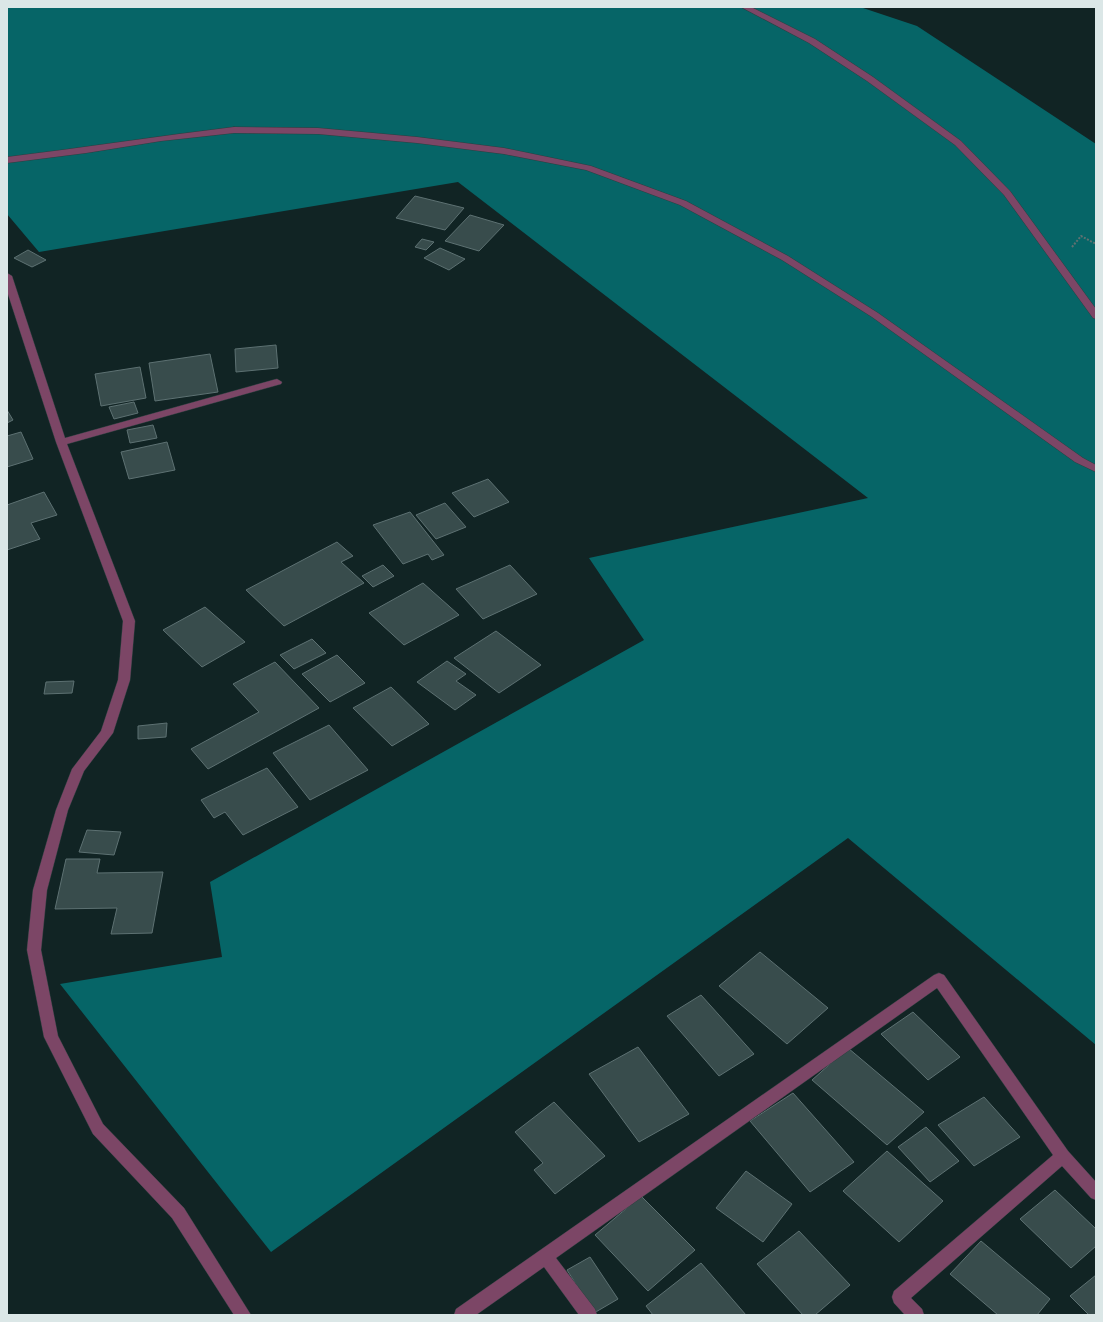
<svg xmlns="http://www.w3.org/2000/svg" width="1103" height="1322" viewBox="0 0 1103 1322" font-family="'Open Sans',sans-serif">
<style>
.forest{fill:#066567}
.building{fill:#384c4c;stroke:#5d7172}
.lines{fill:none;stroke-linecap:round;stroke-linejoin:round}
.minor-casing{stroke:#2d3f3f;stroke-width:1}
.path{stroke:#607171;stroke-width:2;stroke-dasharray:2 1.5;stroke-linecap:butt}
.minor{fill:#7c4666;fill-rule:evenodd}
</style>
<rect width="100%" height="100%" fill="#112424"/>
<path class="forest" d="M7,7H860L917,26L1096,144V1045L848,838L271,1252L60,984L222,957L210,882L644,640L589,558L868,498L458,182L39,252L7,214Z"/>
<path class="building" d="M415,196L464,208L445,230L396,218Z
M470,215L504,225L479,251L445,241Z
M422,239L434,242L426,250L415,247Z
M440,248L465,259L449,270L424,258Z
M28,250L46,260L32,267L14,258Z
M276,345L278,368L236,372L235,349Z
M210,354L218,392L155,401L149,363Z
M140,367L146,398L101,406L95,374Z
M134,402L138,413L114,419L109,407Z
M7,410L13,420L7,423Z
M153,425L157,438L130,443L127,430Z
M21,432L33,459L7,467V436Z
M167,442L175,470L129,479L121,452Z
M488,479L509,502L474,517L452,493Z
M44,492L57,515L31,523L40,539L7,550V505Z
M445,503L466,527L436,539L416,515Z
M410,512L444,555L432,560L428,554L403,564L373,525Z
M337,542L353,556L341,562L364,583L284,626L246,590Z
M383,565L394,576L373,587L362,576Z
M510,565L537,594L483,619L456,589Z
M423,583L459,615L404,645L369,613Z
M205,607L245,642L202,667L163,630Z
M496,631L541,665L499,693L454,658Z
M312,639L326,653L294,669L280,655Z
M337,655L365,683L330,702L302,674Z
M447,661L466,674L456,681L476,695L455,710L417,682Z
M275,662L319,708L208,769L191,749L259,712L233,684Z
M74,681L72,693L44,694L46,682Z
M391,687L429,724L392,746L353,708Z
M167,723L166,737L138,739V726Z
M329,725L368,770L310,800L273,753Z
M267,768L298,807L243,835L225,812L214,818L201,800Z
M87,830L121,832L114,855L79,852Z
M66,859H100L97,873L163,872L152,933L111,934L117,908L55,909Z
M760,952L828,1008L787,1044L719,986Z
M701,995L754,1054L719,1076L667,1016Z
M913,1012L960,1057L928,1080L881,1034Z
M638,1047L689,1114L639,1142L589,1074Z
M848,1048L924,1112L887,1145L812,1080Z
M793,1093L854,1162L810,1192L750,1121Z
M984,1097L1020,1137L974,1166L938,1125Z
M554,1102L605,1156L555,1194L534,1170L543,1163L515,1132Z
M926,1127L959,1161L930,1182L898,1147Z
M887,1151L943,1201L899,1242L843,1191Z
M746,1171L792,1204L763,1242L716,1208Z
M1055,1190L1096,1229V1246L1071,1268L1020,1219Z
M641,1196L695,1250L648,1291L595,1235Z
M799,1231L850,1285L815,1315H803L757,1264Z
M981,1241L1050,1299L1037,1315H998L950,1274Z
M590,1257L618,1299L594,1313L567,1270Z
M701,1263L746,1315H653L646,1306Z
M1096,1275V1315H1089L1070,1296Z"/>
<g class="lines">
<defs>
<path id="minor" d="M741,7H751L815,39L873,77L961,141L1010,191L1096,309V319L1093,318L1004,195L955,145L867,81L809,43Z
M234,127L318,128L417,137L504,148L591,166L686,201L788,256L878,313L1083,458L1096,465V472L1075,462L872,317L782,260L680,205L586,170L504,154L417,143L318,134L234,133L161,141L86,153L7,163V157C83,148 158,136 234,127Z
M7,273L12,276L65,438L273,380L277,379L282,382L281,384L67,444L135,621L130,680L113,733L84,771L68,810L47,890L41,950L58,1036L103,1124L184,1208L251,1315H234L172,1218L93,1134L44,1037L27,950L33,890L56,810L72,769L101,731L118,680L123,621L56,442L7,291Z
M939,973L944,975L1068,1151L1096,1182V1200L1091,1198L1062,1166L911,1298L922,1309L924,1315H905L894,1303L892,1297L894,1291L1053,1155L937,988L556,1258L595,1309L597,1315H579L544,1267L476,1315H454L456,1309L934,975Z"/>
</defs>
<use href="#minor" class="minor-casing"/>
<path class="path" d="M1072,247L1081,236L1096,244"/>
<use href="#minor" class="minor"/>
</g>
<rect width="1103" height="1322" fill="none" stroke="#dbe7e7" stroke-width="16"/>
</svg>
